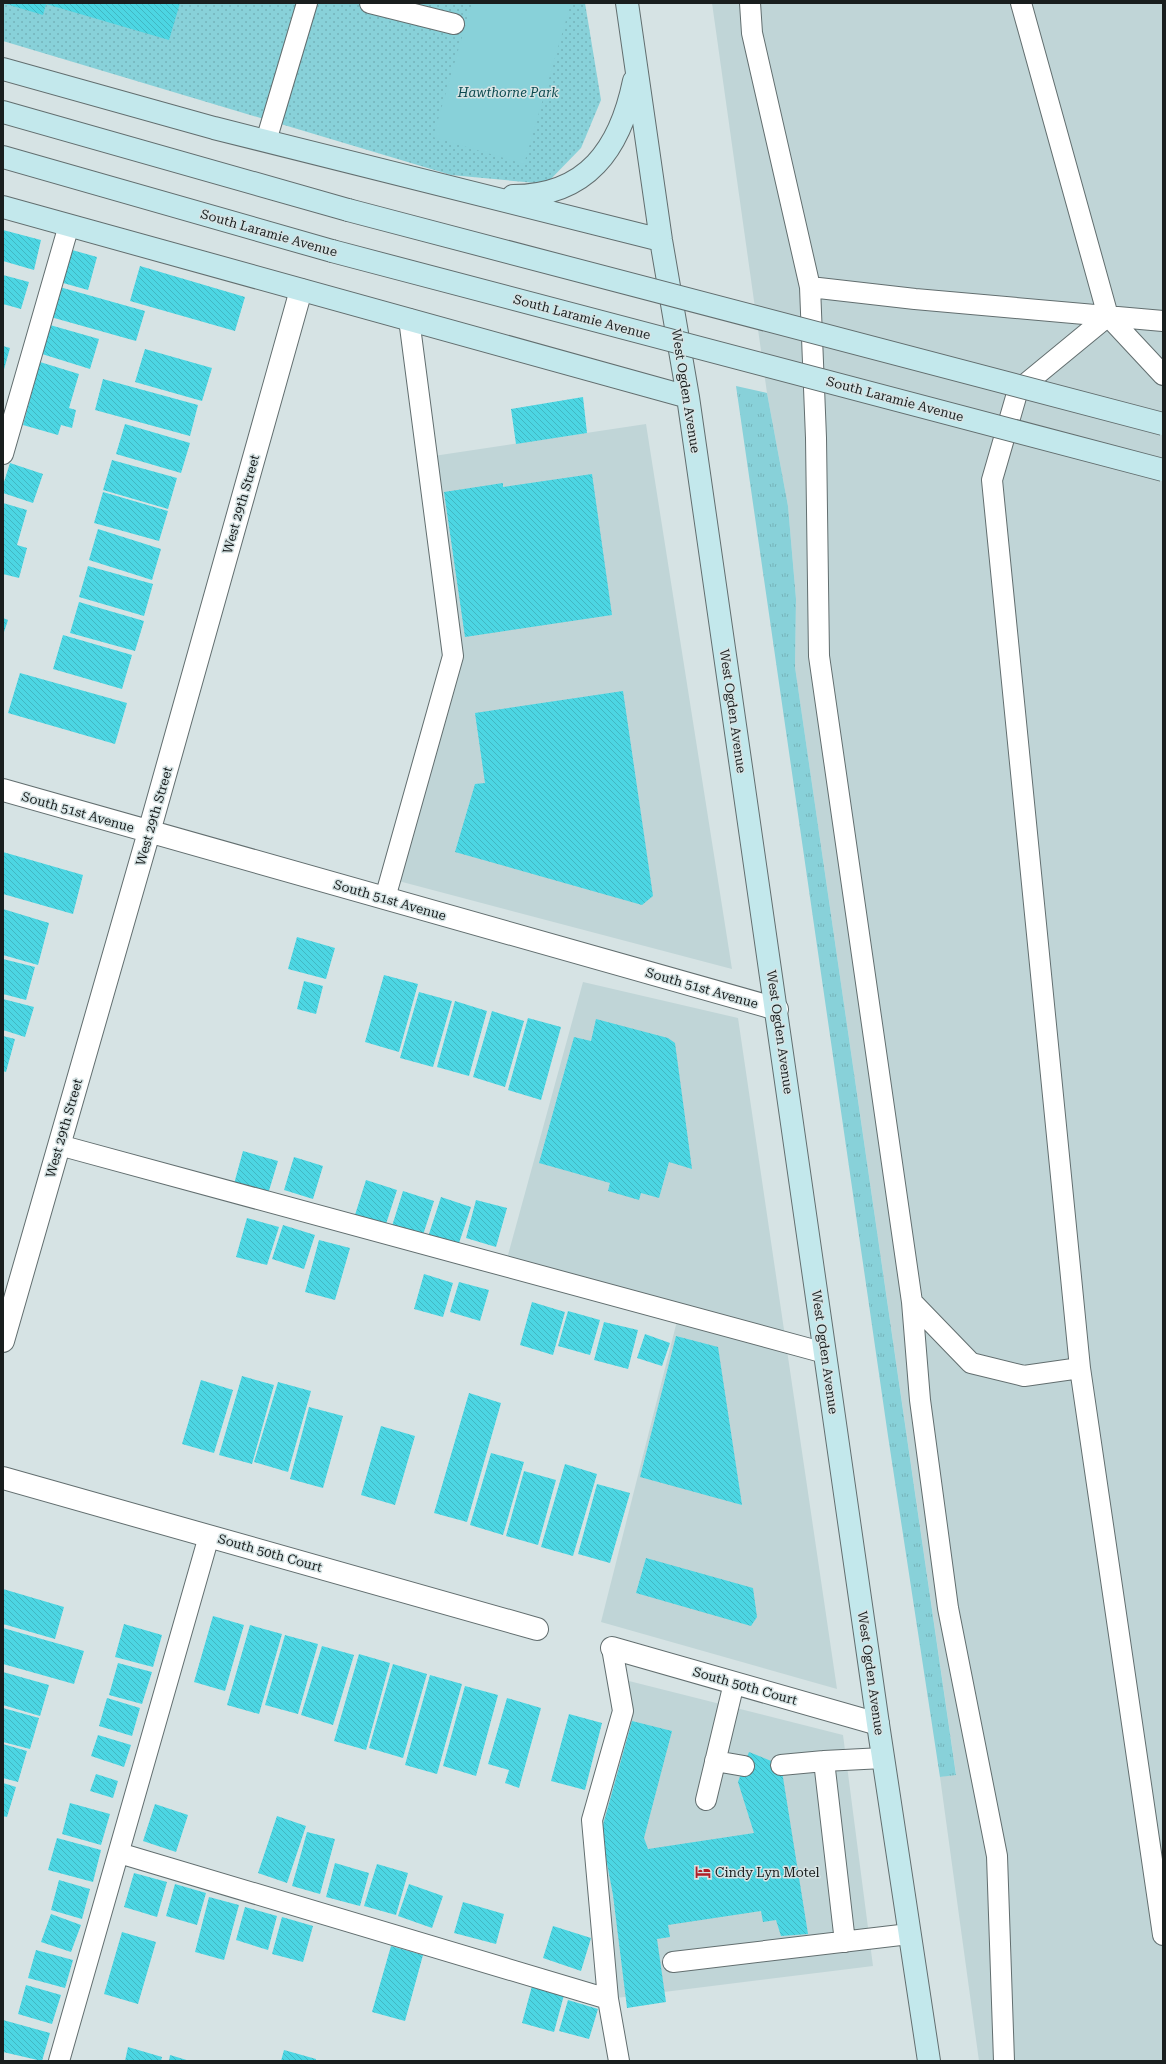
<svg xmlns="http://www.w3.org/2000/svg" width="1166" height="2064" viewBox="0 0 1166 2064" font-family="'Roboto Serif',serif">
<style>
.built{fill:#c0d5d7}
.grass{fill:url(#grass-tufts)}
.park{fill:url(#park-dots)}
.garden{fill:#88d1d9}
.building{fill:url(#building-back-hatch)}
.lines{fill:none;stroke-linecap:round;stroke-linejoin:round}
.lane-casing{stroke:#626e6f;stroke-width:22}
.street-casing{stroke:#626e6f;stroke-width:24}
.secondary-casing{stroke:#626e6f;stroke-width:24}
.lane{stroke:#fff;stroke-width:20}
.street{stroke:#fff;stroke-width:22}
.secondary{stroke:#c3e8ec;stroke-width:22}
.secondary-bridge-casing{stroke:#626e6f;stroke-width:24;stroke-linecap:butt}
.secondary-bridge{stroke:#c3e8ec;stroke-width:22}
.labels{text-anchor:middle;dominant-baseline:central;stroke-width:3;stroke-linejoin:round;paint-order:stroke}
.park-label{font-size:13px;font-style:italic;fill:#0b494f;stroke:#d6e3e4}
.street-label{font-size:13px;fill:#191e1e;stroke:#d6e3e4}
.poi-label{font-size:13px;fill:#191e1e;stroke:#d6e3e4;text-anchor:start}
</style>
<defs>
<pattern id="grass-tufts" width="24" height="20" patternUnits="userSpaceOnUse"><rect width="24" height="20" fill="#88d1d9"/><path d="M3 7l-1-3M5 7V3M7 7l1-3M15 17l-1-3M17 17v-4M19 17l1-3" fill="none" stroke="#75b3ba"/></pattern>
<pattern id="park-dots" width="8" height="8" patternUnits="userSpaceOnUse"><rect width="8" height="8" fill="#88d1d9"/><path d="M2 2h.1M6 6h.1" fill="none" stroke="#75b3ba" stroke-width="1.8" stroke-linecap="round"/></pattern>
<pattern id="building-back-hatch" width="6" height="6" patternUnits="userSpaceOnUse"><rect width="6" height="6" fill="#4cd6e3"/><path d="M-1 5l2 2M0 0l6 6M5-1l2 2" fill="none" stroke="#42b7c2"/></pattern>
</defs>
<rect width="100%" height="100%" fill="#d6e3e4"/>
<path class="built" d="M712,3H1163V2061H979L940,1777L956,1774L795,667L796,599L788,506L767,393Z
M646,424L732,969L391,879L453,656L427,457Z
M583,982L738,1018L837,1689L601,1622L679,1313L505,1266Z
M617,1678L843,1735L873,1966L608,1999L592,1820L623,1711Z"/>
<path class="grass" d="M736,386L767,393L788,506L796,599L795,667L956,1775L940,1777L888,1436Z"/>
<path class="park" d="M3,3H585L601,100L581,148L546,184L451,175L3,41Z"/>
<path class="garden" d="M472,3H571L524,164L433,137Z"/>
<path class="building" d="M3,3H180L169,40L46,4L43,15Z
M3,230L41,240L34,270L3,261Z
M65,248L97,257L88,290L56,281Z
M140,266L245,297L235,331L130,301Z
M3,275L29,282L21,309L3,304Z
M56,286L145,311L136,341L47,316Z
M50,325L99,339L90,369L42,354Z
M3,346L10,348L3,373Z
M145,349L212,368L202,401L135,382Z
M40,362L79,374L69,408L76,410L72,428L61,425L58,435L23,425Z
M103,379L198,405L190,436L95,410Z
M583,397L587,433L516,444L511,409Z
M125,424L190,443L181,473L116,454Z
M112,460L177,478L168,509L103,490Z
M10,463L43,474L33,503L3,493V485Z
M592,474L612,615L465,637L444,492L503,483V487Z
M103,492L168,511L159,541L94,523Z
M3,503L27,510L17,545L27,548L19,578L3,574Z
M98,529L161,549L152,580L89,560Z
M88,566L153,584L144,616L79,597Z
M79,602L144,621L135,651L70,633Z
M3,618L8,620L3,635Z
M63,635L132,655L122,689L53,669Z
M20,673L127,703L115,744L8,713Z
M623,691L653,896L642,905L455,852L475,784L485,783L475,713Z
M3,852L83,875L73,914L3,894Z
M3,909L49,923L38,965L3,955Z
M297,937L335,948L326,979L288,969Z
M3,959L35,967L26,1000L3,994Z
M384,975L418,984L399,1052L365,1042Z
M304,981L323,986L316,1014L297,1009Z
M419,992L452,1001L433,1067L400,1058Z
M3,999L34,1007L25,1037L3,1030Z
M455,1001L487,1011L469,1076L437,1067Z
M492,1011L524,1021L505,1087L473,1077Z
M528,1018L561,1027L541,1100L508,1090Z
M596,1019L668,1038L675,1043L692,1169L669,1162L659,1198L641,1193L639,1200L608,1191L610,1183L539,1163L574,1037L591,1041Z
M3,1036L15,1039L6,1072L3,1071Z
M243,1151L278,1161L268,1194L234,1184Z
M294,1157L323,1166L313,1199L284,1190Z
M366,1180L397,1190L386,1224L355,1215Z
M403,1191L434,1201L423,1235L392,1226Z
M441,1197L471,1207L458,1246L428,1237Z
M476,1200L507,1208L496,1247L466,1238Z
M247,1218L279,1227L267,1265L236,1257Z
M283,1225L315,1235L304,1269L272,1259Z
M319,1240L350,1248L335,1300L305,1292Z
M424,1274L453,1283L443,1317L414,1309Z
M459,1282L489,1290L480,1321L450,1312Z
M532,1302L565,1312L553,1355L520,1345Z
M568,1311L600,1320L590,1355L558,1346Z
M604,1322L638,1330L628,1369L594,1360Z
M645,1334L670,1343L662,1366L637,1358Z
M676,1336L718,1347L742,1505L640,1477Z
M242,1376L274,1385L252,1464L219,1455Z
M201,1380L233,1390L214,1453L182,1444Z
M278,1382L311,1391L288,1472L254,1462Z
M469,1393L501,1403L467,1522L434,1513Z
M309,1407L343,1416L323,1488L290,1479Z
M381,1426L415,1436L395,1505L361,1495Z
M491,1453L524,1462L503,1535L470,1525Z
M565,1464L597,1474L573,1556L541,1547Z
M524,1471L556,1480L538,1545L506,1536Z
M597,1484L630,1493L610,1563L578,1554Z
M646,1558L753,1588L757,1617L751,1626L636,1593Z
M3,1589L64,1607L55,1639L3,1624Z
M213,1616L244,1625L225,1691L194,1682Z
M124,1624L162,1635L153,1667L115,1657Z
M250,1625L282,1634L259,1714L227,1705Z
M3,1628L84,1651L74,1684L3,1664Z
M285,1635L318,1644L298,1714L265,1705Z
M322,1646L354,1655L333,1725L301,1715Z
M359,1654L390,1663L366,1750L334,1741Z
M118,1663L152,1672L142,1704L109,1695Z
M393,1664L427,1674L403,1758L369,1748Z
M3,1672L49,1685L40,1716L3,1705Z
M430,1675L462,1684L437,1774L405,1765Z
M465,1686L498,1695L476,1776L443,1766Z
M107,1698L140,1708L132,1736L99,1726Z
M507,1698L541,1708L519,1788L505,1783L509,1770L488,1764Z
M3,1708L39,1718L30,1749L3,1742Z
M569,1714L602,1723L585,1790L551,1781Z
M632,1721L672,1731L644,1838L648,1849L754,1833L738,1782L749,1752L781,1765L808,1934L781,1936L776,1920L763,1922L761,1911L668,1925L670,1937L657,1939L666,2002L627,2008L613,1895L601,1832Z
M98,1735L131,1745L124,1767L91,1756Z
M3,1744L27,1751L18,1782L3,1778Z
M96,1774L118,1781L113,1798L90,1791Z
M3,1783L16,1787L7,1817L3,1816Z
M70,1803L110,1814L101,1845L62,1834Z
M155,1804L188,1815L176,1852L143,1841Z
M277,1816L306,1826L287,1883L258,1873Z
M307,1832L335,1839L320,1894L292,1886Z
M57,1838L101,1850L93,1882L48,1870Z
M335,1863L369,1873L360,1906L326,1897Z
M377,1864L408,1873L396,1915L364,1906Z
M134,1873L167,1882L157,1917L124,1907Z
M59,1880L90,1889L82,1919L51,1910Z
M175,1884L206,1893L197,1925L166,1916Z
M409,1884L443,1896L432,1928L398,1916Z
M209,1897L239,1905L224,1960L195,1952Z
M463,1902L504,1914L496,1944L454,1933Z
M245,1907L277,1916L268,1950L236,1940Z
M51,1914L81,1925L71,1952L41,1942Z
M282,1917L313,1926L303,1962L272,1954Z
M553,1926L591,1938L581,1971L543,1958Z
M122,1932L156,1942L138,2004L104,1994Z
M391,1946L423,1955L405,2021L372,2012Z
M36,1950L73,1960L65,1988L28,1978Z
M26,1985L61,1995L52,2024L18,2014Z
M532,1986L564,1995L554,2032L522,2023Z
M568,2000L598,2009L589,2039L559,2031Z
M3,2020L50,2033L42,2061L3,2052Z
M128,2047L162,2057L161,2061H125Z
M284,2050L316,2059V2061H281Z
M170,2055L190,2061H169Z"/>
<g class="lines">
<defs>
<path id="lane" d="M370,3L454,24
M750,3L752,33L810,287L915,299L1163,321
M1021,3L1108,316L1163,375
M266,141L307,3
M810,287L816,438L819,656L912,1302L971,1363L1024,1376L1080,1368
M1108,316L1018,390L992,480L1080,1368L1163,1935
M3,454L69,225
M385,898L453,656L409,319
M59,1145L825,1353
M912,1302L920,1400L948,1608L997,1856L1004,2061
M612,1648L623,1711L592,1820L608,1999L619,2061
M715,1761L744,1766
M781,1765L824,1761
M706,1800L734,1683
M119,1853L608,1999
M845,1942L824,1761L883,1758
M673,1962L909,1934
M59,2061L209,1536"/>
<path id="street" d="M3,790L777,1009
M3,1341L149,832L301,290
M3,1478L537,1629
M612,1648L878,1724"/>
<path id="secondary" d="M627,3L661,240L688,397L878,1724L929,2061
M3,69L214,128L661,240
M3,112L348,210
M3,157L332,251
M513,196C587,196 620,149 634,81
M3,207L688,397"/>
</defs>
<use href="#lane" class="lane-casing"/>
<use href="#street" class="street-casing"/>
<use href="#secondary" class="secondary-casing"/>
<use href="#lane" class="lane"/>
<use href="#street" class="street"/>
<use href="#secondary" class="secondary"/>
<defs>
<path id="secondary-bridge" d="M348,210L1163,424
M332,251L1163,470"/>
</defs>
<use href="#secondary-bridge" class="secondary-bridge-casing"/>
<use href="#secondary-bridge" class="secondary-bridge"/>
</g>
<defs>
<symbol id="hotel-bare" viewBox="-9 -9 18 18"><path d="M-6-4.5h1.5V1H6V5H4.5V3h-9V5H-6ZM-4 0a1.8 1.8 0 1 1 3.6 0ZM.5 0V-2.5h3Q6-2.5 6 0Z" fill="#b11f28" stroke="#d6e3e4" stroke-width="2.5" paint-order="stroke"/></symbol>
</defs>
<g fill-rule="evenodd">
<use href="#hotel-bare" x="692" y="1861" width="22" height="22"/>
</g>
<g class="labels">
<g class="park-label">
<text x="508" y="92">Hawthorne Park</text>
</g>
<g class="street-label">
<text transform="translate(269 233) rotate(16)">South Laramie Avenue</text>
<text transform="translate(582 317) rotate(15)">South Laramie Avenue</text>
<text transform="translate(686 391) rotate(81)">West Ogden Avenue</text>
<text transform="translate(895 399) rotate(15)">South Laramie Avenue</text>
<text transform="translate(241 504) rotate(-74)">West 29th Street</text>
<text transform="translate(733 711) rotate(82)">West Ogden Avenue</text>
<text transform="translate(78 812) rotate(16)">South 51st Avenue</text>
<text transform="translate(154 816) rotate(-74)">West 29th Street</text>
<text transform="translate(390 900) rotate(16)">South 51st Avenue</text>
<text transform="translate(702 988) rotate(16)">South 51st Avenue</text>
<text transform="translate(780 1032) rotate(82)">West Ogden Avenue</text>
<text transform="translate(64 1128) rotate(-74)">West 29th Street</text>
<text transform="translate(825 1352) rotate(82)">West Ogden Avenue</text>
<text transform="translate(270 1553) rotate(16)">South 50th Court</text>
<text transform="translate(871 1673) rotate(82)">West Ogden Avenue</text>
<text transform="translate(745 1686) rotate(16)">South 50th Court</text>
</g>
<g class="poi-label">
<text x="715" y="1872">Cindy Lyn Motel</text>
</g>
</g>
<rect width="1166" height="2064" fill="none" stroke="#191e1e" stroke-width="8"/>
</svg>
